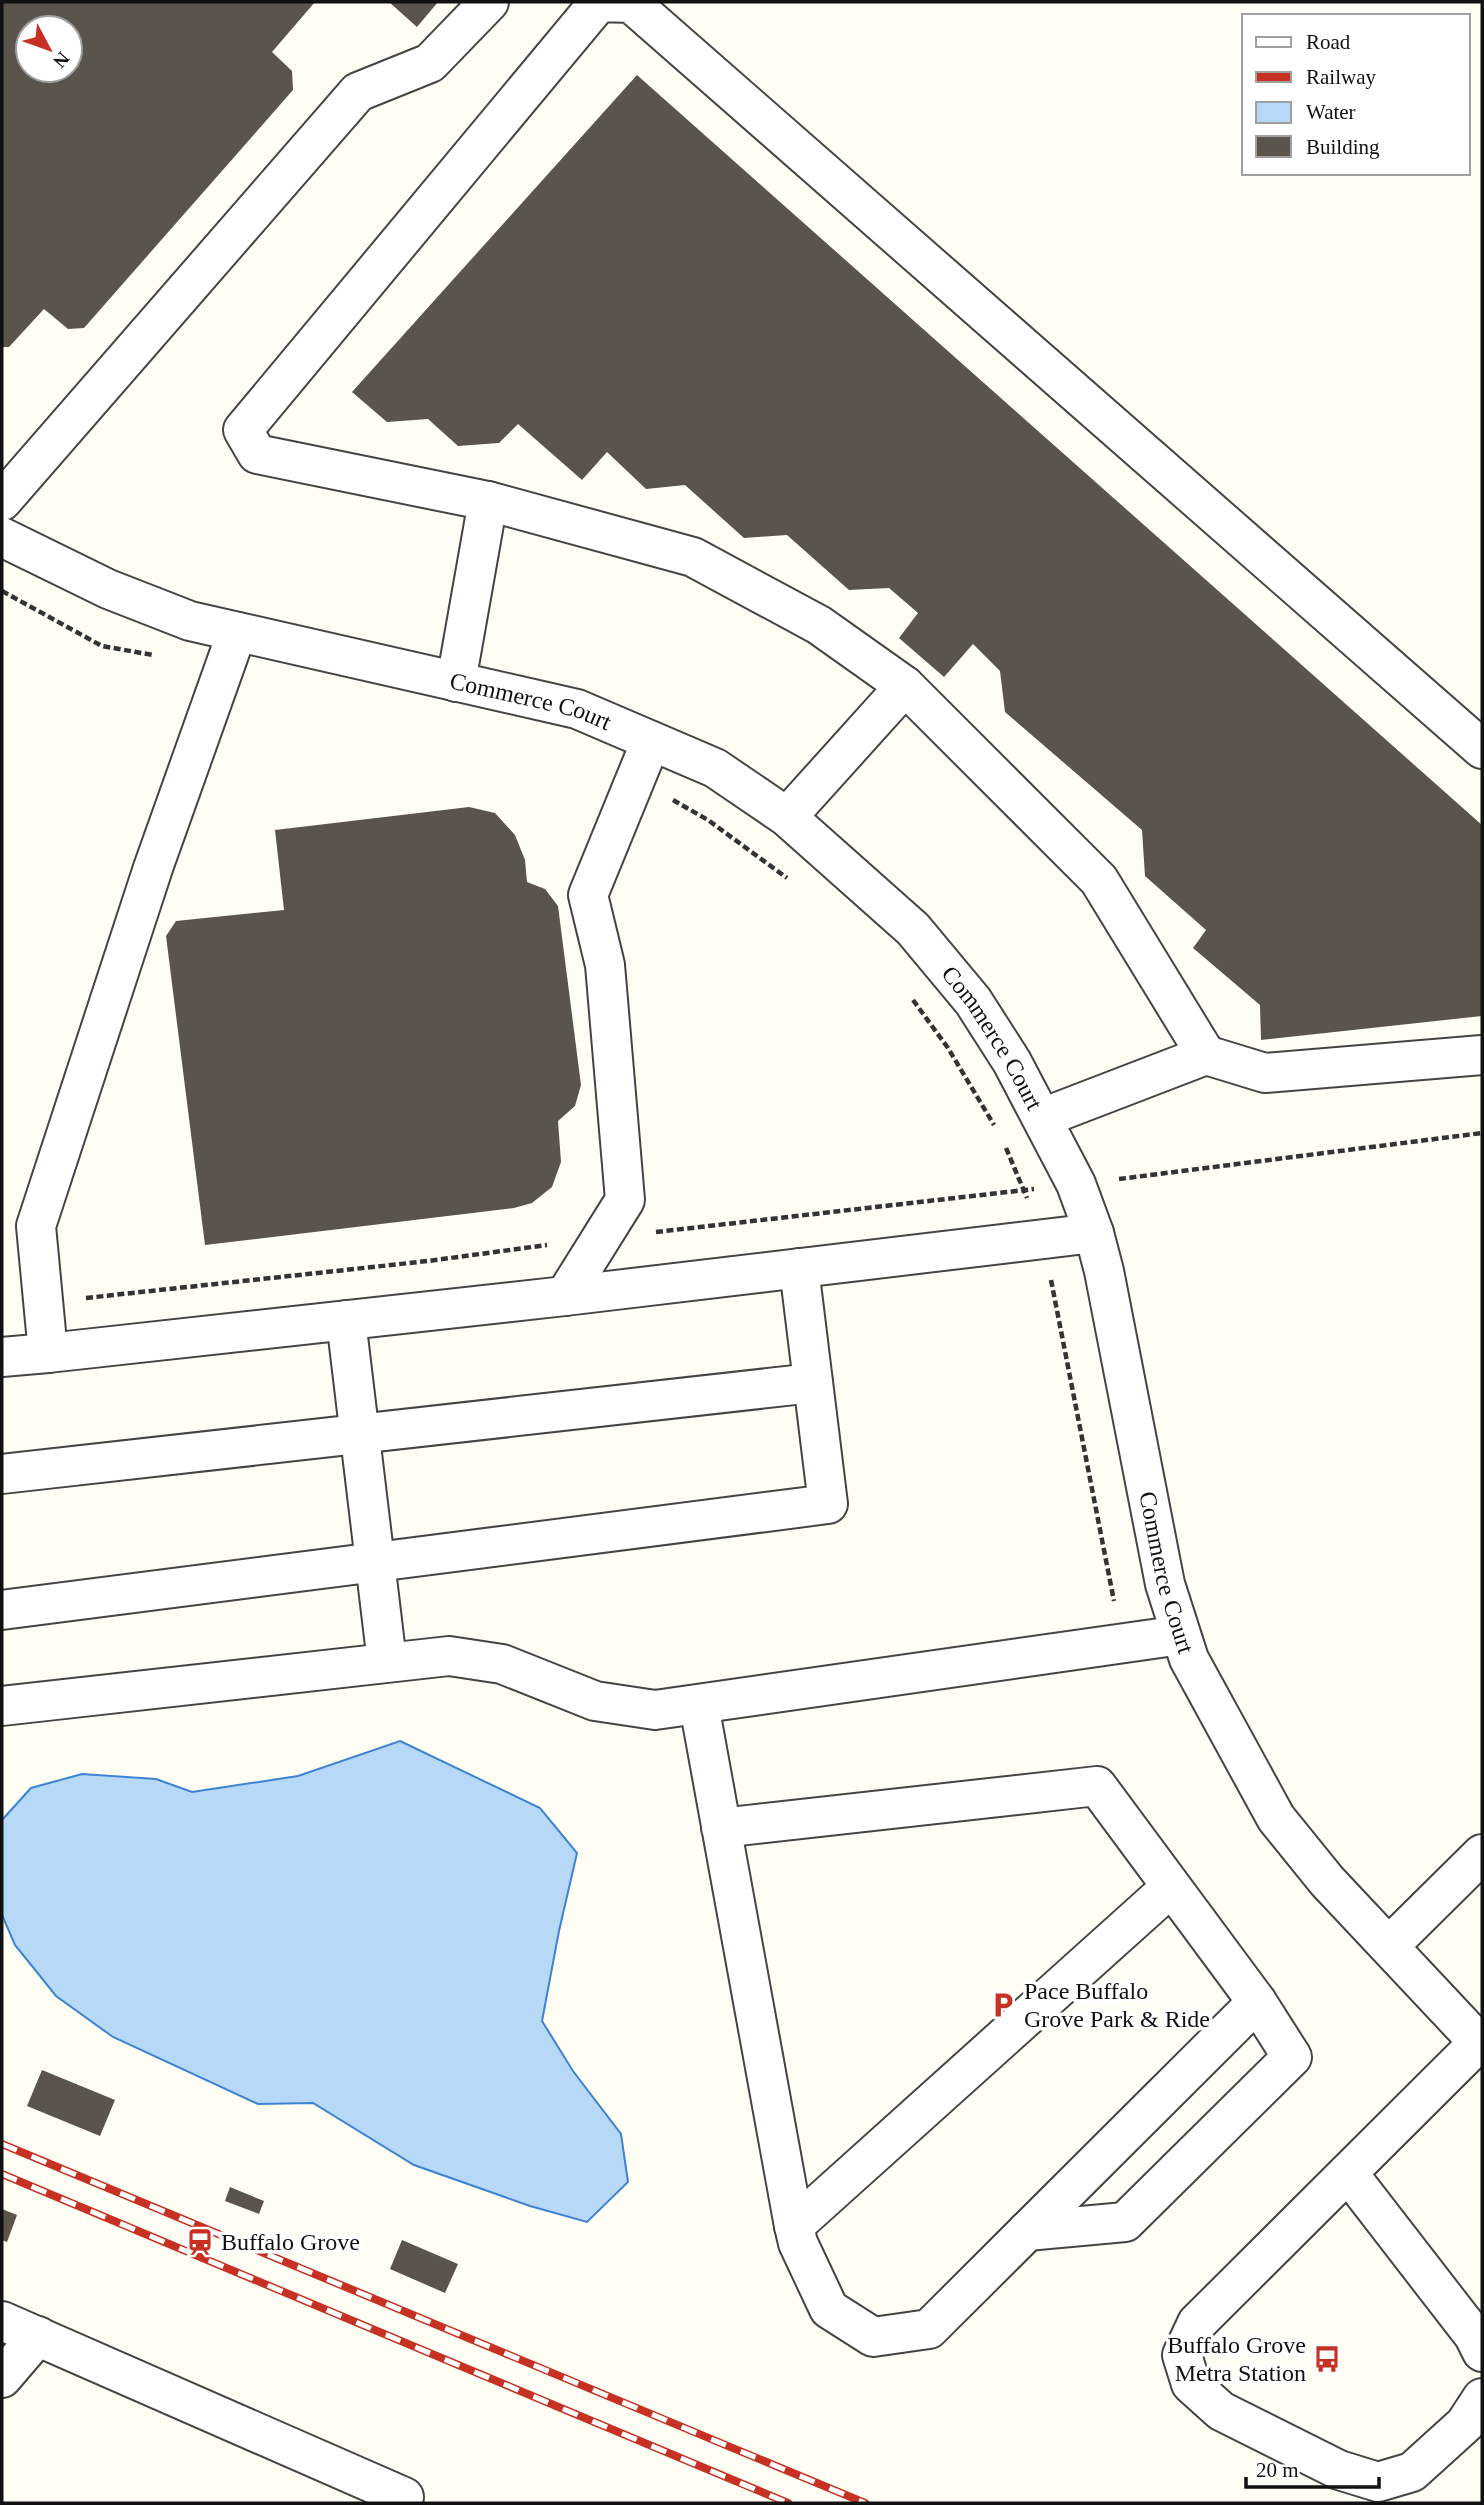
<svg xmlns="http://www.w3.org/2000/svg" width="1484" height="2505" viewBox="0 0 1484 2505" font-family="Georgia,serif">
<style>
.water{fill:#b8d8f8;stroke:#3d83d1;stroke-width:2}
.building{fill:#5a544d;fill-rule:evenodd}
.lines{fill:none;stroke-linecap:round;stroke-linejoin:round}
.minor-casing{stroke:#444;stroke-width:42}
.path{stroke:#333;stroke-width:4.5;stroke-dasharray:7 3.5;stroke-linecap:butt}
.minor{stroke:#fff;stroke-width:38}
.rail-casing{stroke:#c63124;stroke-width:8}
.rail{stroke:#fff;stroke-width:5;stroke-dasharray:16;stroke-linecap:butt}
.labels{text-anchor:middle;dominant-baseline:central;stroke-width:7;stroke-linejoin:round;paint-order:stroke}
.street-label{font-size:24px;fill:#111;stroke:#fff}
.poi-label{font-size:24px;fill:#111;stroke:#fff;text-anchor:start}
</style>
<rect width="100%" height="100%" fill="#fffef5"/>
<path class="water" d="M400,1741L540,1808L577,1853L559,1931L542,2021L573,2071L621,2134L628,2182L587,2222L530,2206L414,2165L313,2103L258,2104L113,2037L56,1996L15,1945L2,1915V1820L31,1788L82,1774L156,1779L192,1792L298,1776Z"/>
<path class="building" d="M2,2H315L272,52L292,71L293,90L84,328L68,329L44,309L9,347H2ZM28,28H70V70H28Z
M389,2H438L417,27Z
M637,75L1482,825V1016L1261,1040L1260,1005L1193,948L1206,930L1145,876L1142,830L1005,712L1000,671L973,644L944,677L899,638L918,613L889,588L849,590L787,535L744,538L685,485L646,489L607,452L582,480L518,424L499,443L458,446L428,419L387,422L352,392Z
M469,807L495,813L515,835L525,860L527,882L545,889L558,906L581,1085L575,1106L558,1121L561,1162L552,1187L532,1203L514,1208L205,1245L166,936L176,921L284,910L275,830Z
M42,2070L115,2100L100,2136L27,2106Z
M230,2187L264,2201L259,2214L225,2201Z
M2,2209L17,2215L7,2242L2,2240Z
M402,2240L458,2264L445,2293L390,2269Z"/>
<g class="lines">
<defs>
<g id="minor">
<path d="M2,501L358,92L430,63L489,2"/>
<path d="M488,501L257,454L243,430L599,2L631,3L1482,749"/>
<path id="s1" d="M2,537L108,589L190,621L577,709L715,768L787,817L913,929L973,1001L1012,1062L1076,1184L1094,1233L1104,1271L1165,1584L1189,1659L1276,1818L1327,1881L1482,2046"/>
<path d="M456,682L488,501L693,557L819,625L905,686L1099,880L1206,1055L1042,1118"/>
<path d="M787,817L905,686"/>
<path d="M1206,1055L1265,1073L1482,1055"/>
<path d="M565,1296L625,1200L605,965L588,895L651,741"/>
<path d="M346,1320L387,1662"/>
<path d="M48,1353L565,1296L1094,1233"/>
<path d="M2,1357L48,1353L36,1226L153,868L237,632"/>
<path d="M2,1474L813,1383"/>
<path d="M2,1610L828,1504L799,1268"/>
<path d="M699,1705L794,2226L798,2243L829,2309L873,2337L929,2329L1257,2002L1097,1786L721,1828"/>
<path d="M2,1706L449,1656L502,1664L595,1701L655,1710L1181,1635"/>
<path d="M1389,1946L1482,1854"/>
<path d="M1479,2042L1197,2323L1182,2355L1191,2384L1221,2411L1339,2470L1378,2482L1412,2472L1465,2424L1482,2398"/>
<path d="M1348,2173L1474,2336L1482,2352"/>
<path d="M794,2226L1171,1887"/>
<path d="M1027,2231L1125,2222L1292,2057L1257,2002"/>
<path d="M2,2321L404,2497L398,2503"/>
<path d="M2,2378L38,2336"/>
</g>
</defs>
<use href="#minor" class="minor-casing"/>
<path class="path" d="M2,591L102,646L153,655
M673,800L708,820L787,878
M913,1000L948,1048L994,1125
M1006,1148L1027,1198
M1119,1179L1482,1133
M656,1232L1034,1189
M1051,1280L1114,1601
M86,1298L428,1261L547,1245"/>
<use href="#minor" class="minor"/>
<defs>
<path id="rail" d="M2,2144L865,2503
M2,2174L788,2503"/>
</defs>
<use href="#rail" class="rail-casing"/>
<use href="#rail" class="rail"/>
</g>
<defs>
<symbol id="parking-bare" viewBox="-9 -9 18 18"><path d="M-3.5-5.5H1a3.5 3.5 0 0 1 0 7H-1V5.5H-3.5ZM-1-3.4V-.6H.8a1.4 1.4 0 0 0 0-2.8Z" fill="#c63124" stroke="#fff" stroke-width="2.5" paint-order="stroke"/></symbol>
<symbol id="station-bare" viewBox="-9 -9 18 18"><path d="M-3-6H3Q5-6 5-4V2Q5 4 3 4L4.5 6H3L1.5 4h-3L-3 6H-4.5L-3 4Q-5 4-5 2V-4Q-5-6-3-6ZM-3.5-4v3h7v-3ZM-3.5 1v1.5H-2V1ZM2 1v1.5H3.5V1Z" fill="#c63124" stroke="#fff" stroke-width="2.5" paint-order="stroke"/></symbol>
<symbol id="bus-bare" viewBox="-9 -9 18 18"><path d="M-5-6H5V4H4V6H2V4H-2V6H-4V4H-5ZM-3.5-4V0h7V-4ZM-3.5 1.2v1.5H-2V1.2ZM2 1.2v1.5H3.5V1.2Z" fill="#c63124" stroke="#fff" stroke-width="2.5" paint-order="stroke"/></symbol>
</defs>
<g fill-rule="evenodd">
<use href="#parking-bare" x="984" y="1986" width="38" height="38"/>
<use href="#station-bare" x="181" y="2223" width="38" height="38"/>
<use href="#bus-bare" x="1308" y="2340" width="38" height="38"/>
</g>
<g class="labels">
<g class="street-label">
<text stroke="none"><textPath href="#s1" startOffset="556">Commerce Court</textPath></text>
<text stroke="none"><textPath href="#s1" startOffset="1144">Commerce Court</textPath></text>
<text stroke="none"><textPath href="#s1" startOffset="1712">Commerce Court</textPath></text>
</g>
<g class="poi-label">
<text x="1024" y="1991">Pace Buffalo<tspan x="1024" dy="28">Grove Park &amp; Ride</tspan></text>
<text x="221" y="2242">Buffalo Grove</text>
<text x="1306" y="2345" text-anchor="end">Buffalo Grove<tspan x="1306" dy="28">Metra Station</tspan></text>
</g>
</g>
<rect width="1484" height="2505" fill="none" stroke="#111111" stroke-width="7"/>
<rect x="1242" y="14" width="228" height="161" fill="#ffffff" stroke="#a0a0a0" stroke-width="2"/>
<rect x="1256" y="37" width="35" height="10" fill="#ffffff" stroke="#a0a0a0" stroke-width="2"/>
<text x="1306" y="49" font-size="21" fill="#111111">Road</text>
<rect x="1256" y="72" width="35" height="10" fill="#c63124" stroke="#a0a0a0" stroke-width="2"/>
<text x="1306" y="84" font-size="21" fill="#111111">Railway</text>
<rect x="1256" y="102" width="35" height="21" fill="#b8d8f8" stroke="#a0a0a0" stroke-width="2"/>
<text x="1306" y="119" font-size="21" fill="#111111">Water</text>
<rect x="1256" y="136" width="35" height="21" fill="#5a544d" stroke="#a0a0a0" stroke-width="2"/>
<text x="1306" y="154" font-size="21" fill="#111111">Building</text>
<g transform="translate(49 49) rotate(131)"><circle r="33" fill="#ffffff" stroke="#a0a0a0" stroke-width="2"/>
<path d="M0-5L12 26L0 18L-12 26Z" fill="#c63124"/>
<text y="-10" font-size="19" font-weight="bold" text-anchor="middle" fill="#111111">N</text>
</g>
<path d="M1246 2477v10h133v-10" fill="none" stroke="#111111" stroke-width="3.5"/>
<text x="1256" y="2477" font-size="21" fill="#111111" stroke="#ffffff" stroke-width="5" paint-order="stroke">20 m</text>
</svg>
